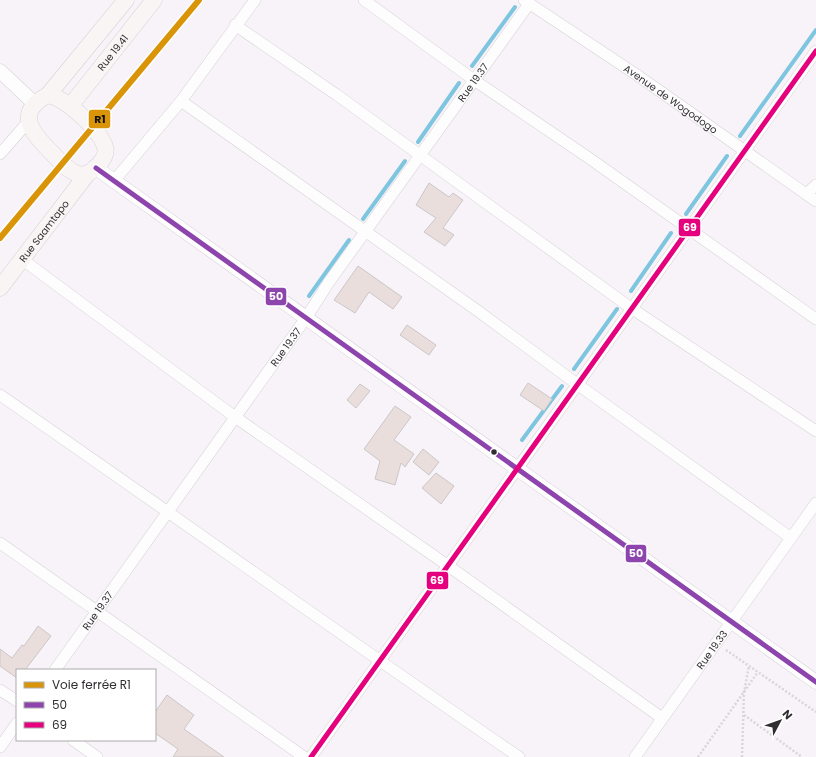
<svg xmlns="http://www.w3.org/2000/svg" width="816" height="757" viewBox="0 0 816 757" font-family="Poppins,sans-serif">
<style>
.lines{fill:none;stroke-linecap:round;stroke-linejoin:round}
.stream{stroke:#7ec6e0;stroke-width:4}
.building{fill:#eadedd;stroke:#cbc6c8}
.minor-casing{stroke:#d5d1d5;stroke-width:12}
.tertiary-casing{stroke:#d5d1d5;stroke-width:15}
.secondary-casing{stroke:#d5d1d5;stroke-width:17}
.path{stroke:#d8d7d8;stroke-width:2.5;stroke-dasharray:2 2;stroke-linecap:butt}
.minor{stroke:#fefdfe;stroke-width:11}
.tertiary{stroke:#fefdfe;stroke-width:14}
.secondary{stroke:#faf5f5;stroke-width:16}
.bus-1-casing{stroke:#fff;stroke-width:8}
.bus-2-casing{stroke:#fff;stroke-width:8}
.bus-1{stroke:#8e44ad;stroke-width:5}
.bus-2{stroke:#e5007d;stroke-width:5}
.rail-1-casing{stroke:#fff;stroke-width:9}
.rail-1{stroke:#d99407;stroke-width:6}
.bus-dot{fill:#302d30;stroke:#fff;stroke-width:1.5}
.labels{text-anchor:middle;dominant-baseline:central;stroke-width:3;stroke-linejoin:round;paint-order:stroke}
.street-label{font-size:10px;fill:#302d30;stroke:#fff}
.line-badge{stroke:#fff;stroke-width:1.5}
.badge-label{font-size:11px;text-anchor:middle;font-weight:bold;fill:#fff}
.pale-badge-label{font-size:11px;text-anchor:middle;font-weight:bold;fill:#111}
</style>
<rect width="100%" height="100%" fill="#f8f3f8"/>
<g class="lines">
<path class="stream" d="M472,66L515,7
M740,136L816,30
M418,142L459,83
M686,214L727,156
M363,219L405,161
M631,291L671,233
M309,296L349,240
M574,369L617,309
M522,440L562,386"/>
</g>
<path class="building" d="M429,183L449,197L453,193L463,200L443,228L454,235L445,246L424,232L436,218L416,205Z
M358,266L402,297L393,309L369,292L355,313L334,300Z
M407,325L436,345L429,355L400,335Z
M528,383L552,399L544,411L520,395Z
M360,384L370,391L356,408L347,400Z
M395,406L411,417L394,440L414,454L405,467L401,463L395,485L375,479L380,461L364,449Z
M423,449L439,462L429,475L413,462Z
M436,473L454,486L441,504L422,488Z
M38,626L51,636L25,670H17V678L0,666V649L12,658L22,645L24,646Z
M167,695L194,715L184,729L224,757H173L178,749L155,733V712Z"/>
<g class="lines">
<defs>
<g id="minor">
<path d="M364,0L474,80L589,158L816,319"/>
<path id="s1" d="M524,0L637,75L816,201"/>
<path d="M235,25L337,95L631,308L816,431"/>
<path d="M181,101L478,311L577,384L791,538"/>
<path d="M0,154L28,122"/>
<path d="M113,182L181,101L255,0"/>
<path d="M806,194L816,185"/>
<path d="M23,260L235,417L447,565L662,718"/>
<path d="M0,395C174,515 345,638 519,757"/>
<path d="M0,543L304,757"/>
<path id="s2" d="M55,670L306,318L329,282L529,4"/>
<path d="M0,690L17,701"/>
<path d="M73,740L97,757"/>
<path d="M0,747L17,723"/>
<path d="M311,757L816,51"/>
<path id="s3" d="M635,757L816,503"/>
</g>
<path id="tertiary" d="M0,71L35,104
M96,168L816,682"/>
<g id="secondary">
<path d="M48,95C66,98 100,130 105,147C108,155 100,164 95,168C91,172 85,176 79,174C69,172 60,161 53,154C33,134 13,113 48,95Z"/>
<path d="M48,95L126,0"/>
<path id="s4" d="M71,105L154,0"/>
<path id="s5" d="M0,288L88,173"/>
</g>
</defs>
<use href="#minor" class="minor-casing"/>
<use href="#tertiary" class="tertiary-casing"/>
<use href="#secondary" class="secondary-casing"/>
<path class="path" d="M726,650L816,712
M744,715L802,757
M698,757L758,672
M742,757L744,692L749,666"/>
<use href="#minor" class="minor"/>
<use href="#tertiary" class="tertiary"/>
<use href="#secondary" class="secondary"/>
<defs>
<path id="bus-1" d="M96,168L816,682"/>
<path id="bus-2" d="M311,757L816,51"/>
</defs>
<use href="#bus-1" class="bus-1-casing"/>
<use href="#bus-2" class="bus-2-casing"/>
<use href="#bus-1" class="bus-1"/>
<use href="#bus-2" class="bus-2"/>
<defs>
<path id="rail-1" d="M0,238L199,0"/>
</defs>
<use href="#rail-1" class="rail-1-casing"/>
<use href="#rail-1" class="rail-1"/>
</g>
<circle class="bus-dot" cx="494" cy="452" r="3.5"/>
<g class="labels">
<g class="street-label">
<text stroke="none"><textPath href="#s4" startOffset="67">Rue 19.41</textPath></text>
<text stroke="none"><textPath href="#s2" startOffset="721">Rue 19.37</textPath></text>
<text stroke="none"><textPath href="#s1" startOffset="177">Avenue de Wogodogo</textPath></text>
<text stroke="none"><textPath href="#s5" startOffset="72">Rue Saamtapo</textPath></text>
<text stroke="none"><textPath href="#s2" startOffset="397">Rue 19.37</textPath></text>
<text stroke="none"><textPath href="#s2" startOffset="73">Rue 19.37</textPath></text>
<text stroke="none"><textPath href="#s3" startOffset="132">Rue 19.33</textPath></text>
</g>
</g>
<g class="line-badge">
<rect x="88" y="109" width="23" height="20" rx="4" fill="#d99407"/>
<rect x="678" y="218" width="23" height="19" rx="4" fill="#e5007d"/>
<rect x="265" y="287" width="22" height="19" rx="4" fill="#8e44ad"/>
<rect x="625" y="544" width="22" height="19" rx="4" fill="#8e44ad"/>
<rect x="426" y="571" width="23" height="19" rx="4" fill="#e5007d"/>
</g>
<g class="badge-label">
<text x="690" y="231">69</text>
<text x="276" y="300">50</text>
<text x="636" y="557">50</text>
<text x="437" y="584">69</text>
</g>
<g class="pale-badge-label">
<text x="100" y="123">R1</text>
</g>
<rect x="16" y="669" width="140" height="72" fill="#ffffff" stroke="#acabac"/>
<rect x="24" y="682" width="20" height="6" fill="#d99407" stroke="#acabac"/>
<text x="52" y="689" font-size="12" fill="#302d30">Voie ferrée R1</text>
<rect x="24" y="702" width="20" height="6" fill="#8e44ad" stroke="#acabac"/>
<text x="52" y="709" font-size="12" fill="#302d30">50</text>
<rect x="24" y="722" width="20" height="6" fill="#e5007d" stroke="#acabac"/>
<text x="52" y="729" font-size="12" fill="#302d30">69</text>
<g transform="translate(780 721) rotate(49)" stroke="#ffffff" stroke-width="3" paint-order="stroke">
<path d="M0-3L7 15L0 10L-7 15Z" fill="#302d30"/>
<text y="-6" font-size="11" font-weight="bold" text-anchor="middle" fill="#302d30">N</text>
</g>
</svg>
